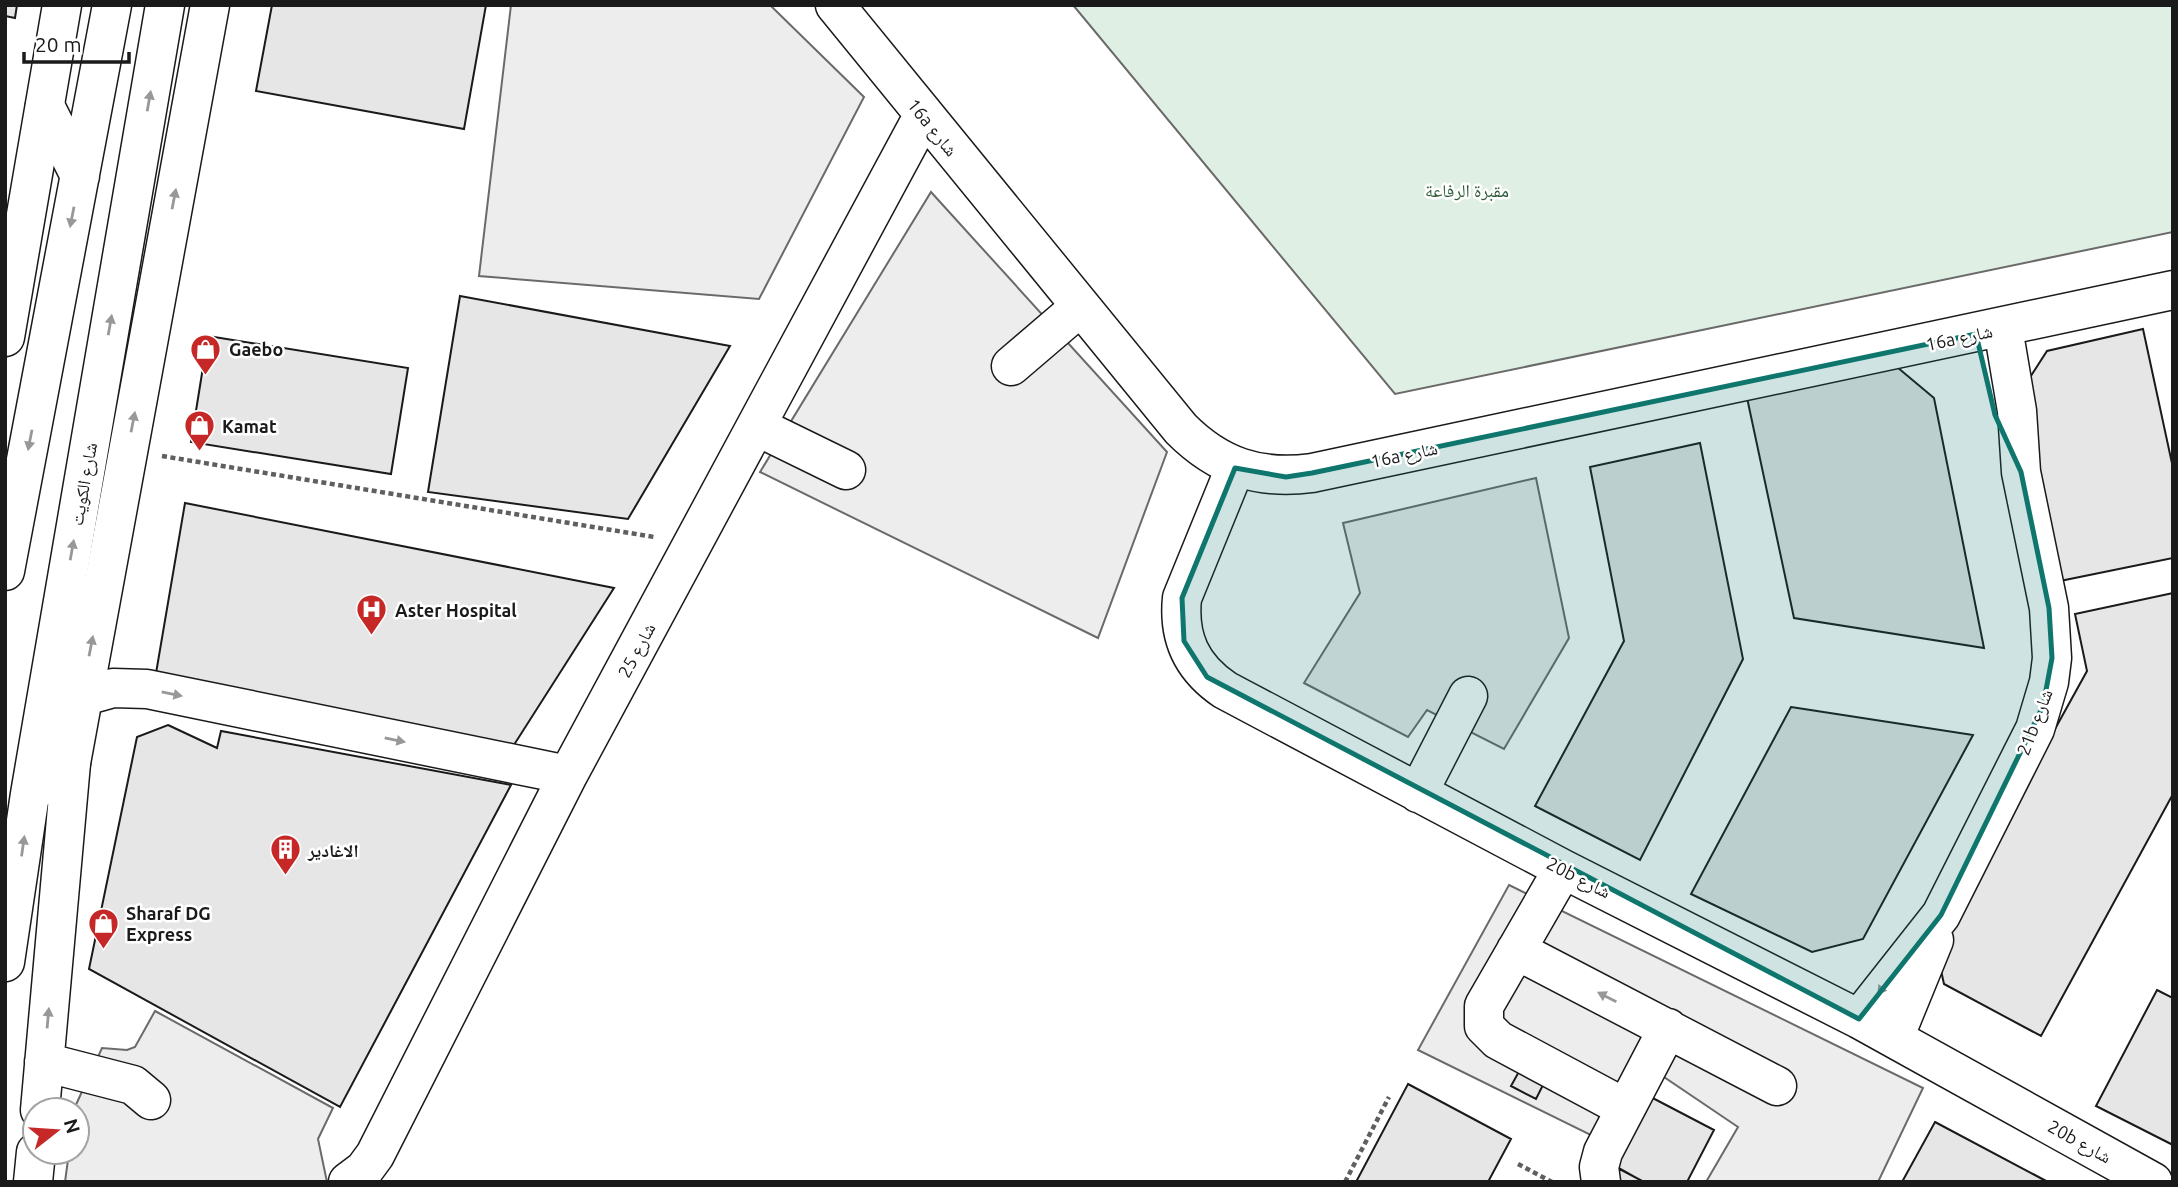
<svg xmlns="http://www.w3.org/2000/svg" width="2178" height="1187" viewBox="0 0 2178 1187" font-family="Ubuntu,'Noto Naskh Arabic',sans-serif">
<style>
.green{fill:#e0efe3;stroke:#6a6a6a;stroke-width:2}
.parking{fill:#ededed;stroke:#6a6a6a;stroke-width:2}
.building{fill:#e6e6e6;stroke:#1a1a1a;stroke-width:2}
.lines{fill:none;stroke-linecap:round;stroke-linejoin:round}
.minor-casing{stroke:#1a1a1a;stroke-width:41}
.major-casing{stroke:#1a1a1a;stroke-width:41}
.path{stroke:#5f5f5f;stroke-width:4.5;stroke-dasharray:5 3.5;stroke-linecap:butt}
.minor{stroke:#fff;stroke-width:38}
.major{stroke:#fff;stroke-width:38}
.oneway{fill:#989898}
.marked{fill:#0f766e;fill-opacity:0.2;stroke:#0f766e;stroke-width:5;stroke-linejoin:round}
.labels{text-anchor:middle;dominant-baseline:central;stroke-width:5;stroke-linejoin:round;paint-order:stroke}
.street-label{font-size:18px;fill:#1a1a1a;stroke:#fff}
.park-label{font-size:18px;fill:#2b5a34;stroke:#fff}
.poi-label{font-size:18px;font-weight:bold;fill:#1a1a1a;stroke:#fff;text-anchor:start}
</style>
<rect width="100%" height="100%" fill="#fff"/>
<path class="green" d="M1073,5H2173V232L1395,394Z"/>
<path class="parking" d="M511,5H770L864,97L759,299L479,276Z
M931,192L1167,452L1098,638L760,472Z
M1536,478L1569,638L1504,749L1427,710L1408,737L1304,683L1360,593L1343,523Z
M1509,885L1923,1088L1878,1182H1706L1738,1127L1652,1069L1613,1146L1418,1050Z
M155,1011L333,1108L318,1139L327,1182H65L69,1152H77V1110L74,1109L102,1048L127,1050L135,1047Z"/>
<path class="building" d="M5,5H17L15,18L5,16Z
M272,5H486L464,129L256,91Z
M460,296L730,346L628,519L428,492Z
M2143,329L2173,468V558L2055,582L2016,399L2047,351Z
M208,336L408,368L391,474L191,442Z
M1891,362L1934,398L1984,648L1794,618L1746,393Z
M1700,443L1743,659L1640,860L1535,806L1624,641L1590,467Z
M185,503L614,588L512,748L154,685Z
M2173,593V794L2041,1036L1944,984L1938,957L1944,930L2087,671L2075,614Z
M1791,707L1973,735L1863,939L1812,952L1691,894Z
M168,725L217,748L221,731L511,785L340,1107L89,969L137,737Z
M2157,990L2173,998V1145L2096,1106Z
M1522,1066L1546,1079L1536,1099L1511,1086Z
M1408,1084L1511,1139L1488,1182H1356Z
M1645,1094L1714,1130L1687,1182H1644L1610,1164Z
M1935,1122L2048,1182H1902Z
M1619,1168L1640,1180L1639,1182H1612Z"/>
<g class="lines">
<defs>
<path id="minor" d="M835,5L1181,429C1219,467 1259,480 1312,473L2173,290
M5,337L62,5
M1011,366L1080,307
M756,426L846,470
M1235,468L1182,598C1178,638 1191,667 1225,690L1563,869L1859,1019L2153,1182
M81,697L113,688L147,689L568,775
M1418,793L1468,696
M1563,869L1484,1006V1026L1498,1040L1625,1108
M1516,950L1777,1086
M1859,1019L1941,915L2035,729L2049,682L2052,658L2049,608L2021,472L2017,411L2003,328
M1894,1038L1934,940
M44,1062L133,1085L151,1100
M40,1110L71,763L210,5
M33,1182L36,1152
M348,1182L364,1170L375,1155L568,775L923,116
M1601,1182L1599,1167L1603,1152L1668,1028"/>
<path id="major" d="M45,106L80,176
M5,571L112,5
M30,794L71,763
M5,962L30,794L165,5"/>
</defs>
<use href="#minor" class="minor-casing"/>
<use href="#major" class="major-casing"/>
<path class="path" d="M162,456L654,537
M1518,1164L1552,1182
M1345,1182L1389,1097"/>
<use href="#minor" class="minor"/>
<use href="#major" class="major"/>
</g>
<defs><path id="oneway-solid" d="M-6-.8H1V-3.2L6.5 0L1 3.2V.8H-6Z" transform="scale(1.75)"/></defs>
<g class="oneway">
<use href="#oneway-solid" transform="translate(149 101) rotate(-80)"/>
<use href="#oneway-solid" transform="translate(174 199) rotate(-79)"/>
<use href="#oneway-solid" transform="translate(72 217) rotate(101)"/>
<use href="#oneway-solid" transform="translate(110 325) rotate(-80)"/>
<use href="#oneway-solid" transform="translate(133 422) rotate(-79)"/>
<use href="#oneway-solid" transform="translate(30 440) rotate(101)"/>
<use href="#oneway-solid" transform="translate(72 550) rotate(-80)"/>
<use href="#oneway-solid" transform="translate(91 646) rotate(-79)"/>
<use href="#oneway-solid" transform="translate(172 694) rotate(12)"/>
<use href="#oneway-solid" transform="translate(395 740) rotate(12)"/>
<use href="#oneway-solid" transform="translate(23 846) rotate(-82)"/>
<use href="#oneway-solid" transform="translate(1884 986) rotate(127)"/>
<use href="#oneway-solid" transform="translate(1607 997) rotate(-153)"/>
<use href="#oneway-solid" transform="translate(48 1018) rotate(-85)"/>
</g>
<path class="marked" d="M1976,334L1995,415L2021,472L2049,608L2052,658L2043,706L1941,915L1859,1019L1207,677L1184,641L1182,598L1235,468L1286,477L1312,473Z"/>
<defs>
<symbol id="shop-pin" viewBox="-11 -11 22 30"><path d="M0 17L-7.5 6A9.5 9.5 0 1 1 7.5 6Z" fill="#c62828" stroke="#fff"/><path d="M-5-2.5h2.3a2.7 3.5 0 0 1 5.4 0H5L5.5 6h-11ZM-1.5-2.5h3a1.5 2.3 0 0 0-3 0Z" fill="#fff"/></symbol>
<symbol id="hospital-pin" viewBox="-11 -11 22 30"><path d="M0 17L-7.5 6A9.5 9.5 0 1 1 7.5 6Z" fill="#c62828" stroke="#fff"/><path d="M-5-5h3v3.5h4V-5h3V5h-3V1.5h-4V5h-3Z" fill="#fff"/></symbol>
<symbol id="building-pin" viewBox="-11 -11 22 30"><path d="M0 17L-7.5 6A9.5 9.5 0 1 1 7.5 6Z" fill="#c62828" stroke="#fff"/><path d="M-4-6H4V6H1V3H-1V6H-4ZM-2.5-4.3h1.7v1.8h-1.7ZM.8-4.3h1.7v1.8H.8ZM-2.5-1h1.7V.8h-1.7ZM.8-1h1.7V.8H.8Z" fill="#fff"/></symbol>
</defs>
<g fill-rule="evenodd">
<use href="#shop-pin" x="188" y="332" width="35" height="47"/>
<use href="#shop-pin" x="182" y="408" width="35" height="47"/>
<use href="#hospital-pin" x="354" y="592" width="35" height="47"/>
<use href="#building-pin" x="268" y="832" width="35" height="47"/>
<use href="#shop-pin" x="86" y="906" width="35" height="47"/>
</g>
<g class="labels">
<g class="street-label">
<text transform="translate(933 127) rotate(51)">16a شارع</text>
<text transform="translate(1959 337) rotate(-12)">16a شارع</text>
<text transform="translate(1404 454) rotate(-12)">16a شارع</text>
<text transform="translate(83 484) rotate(-80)">شارع الكويت</text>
<text transform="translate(636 650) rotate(-62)">شارع 25</text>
<text transform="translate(2034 722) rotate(-69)">21b شارع</text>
<text transform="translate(1579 877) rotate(27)">20b شارع</text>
<text transform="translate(2080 1141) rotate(29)">20b شارع</text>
</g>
<g class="park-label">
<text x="1467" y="190">مقبرة الرفاعة</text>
</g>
<g class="poi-label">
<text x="229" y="349">Gaebo</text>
<text x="222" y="426">Kamat</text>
<text x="395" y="610">Aster Hospital</text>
<text x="308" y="850">الاغادیر</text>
<text x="126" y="913">Sharaf DG<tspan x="126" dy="21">Express</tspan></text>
</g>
</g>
<rect width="2178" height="1187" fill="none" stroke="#1a1a1a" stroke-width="14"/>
<g transform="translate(56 1131) rotate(73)"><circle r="33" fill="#ffffff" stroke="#a3a3a3" stroke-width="2"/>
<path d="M0-5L12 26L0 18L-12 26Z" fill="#c62828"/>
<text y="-10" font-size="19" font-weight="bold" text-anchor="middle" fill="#1a1a1a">N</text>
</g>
<path d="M24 52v10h105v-10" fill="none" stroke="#1a1a1a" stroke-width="3.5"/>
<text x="35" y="52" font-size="21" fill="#1a1a1a" stroke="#ffffff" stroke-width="5" paint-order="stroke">20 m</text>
</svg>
